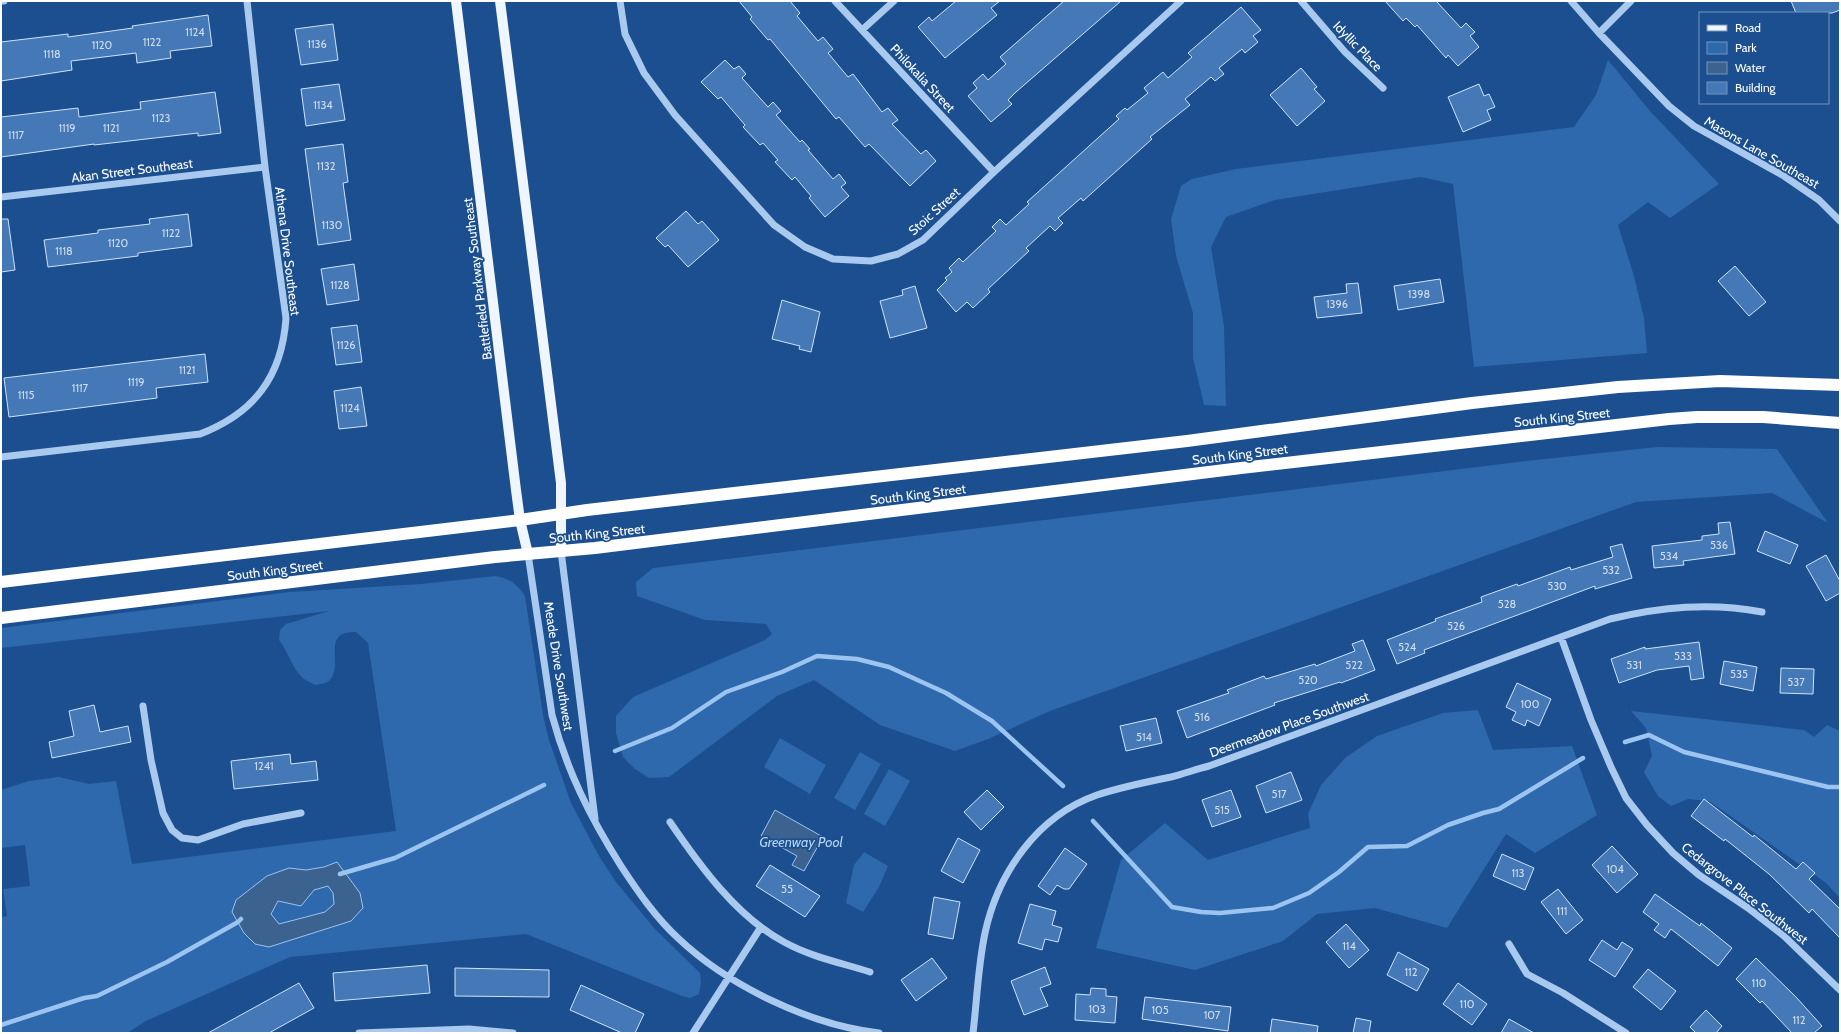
<svg xmlns="http://www.w3.org/2000/svg" width="1841" height="1034" viewBox="0 0 1841 1034" font-family="Cabin,sans-serif">
<style>
.green{fill:#2e69ad}
.water{fill:#3c6290;stroke:#9cc4f0;fill-rule:evenodd}
.lines{fill:none;stroke-linecap:round;stroke-linejoin:round}
.stream{stroke:#9cc4f0;stroke-width:4.5}
.building{fill:#4478b7;stroke:#cfe3fa}
.minor{stroke:#a9c9ee;stroke-width:7}
.major{stroke:#f0f6ff;stroke-width:10}
.highway{stroke:#fff;stroke-width:12}
.labels{text-anchor:middle;dominant-baseline:central;stroke-width:3.5;stroke-linejoin:round;paint-order:stroke}
.number-label{font-size:11px;fill:#d0dded}
.street-label{font-size:13px;fill:#fff;stroke:#1b4f8f}
.water-label{font-size:14px;font-style:italic;fill:#b5d3f5;stroke:#1b4f8f}
</style>
<rect width="100%" height="100%" fill="#1b4f8f"/>
<path class="green" d="M1608,60L1650,111L1719,184L1670,218L1648,202L1618,225L1634,276L1644,318L1647,353L1474,367L1453,184L1421,177L1275,200L1226,217L1211,247L1224,326L1226,406L1204,405L1193,358V313L1176,256L1171,219L1181,186L1192,179L1236,169L1574,127L1596,95Z
M1657,447L1777,449L1828,523L1772,493L1636,502L1050,711L988,739L955,751L880,725L814,680L777,696L669,777L649,778L635,769L623,757L616,733V716L633,697L765,640L772,634L766,624L705,620L637,596L636,582L653,568L1526,461Z
M496,576C510,579 517,584 525,596L543,715L549,740L571,803L599,856L616,882L655,929L700,973L701,982L699,994L690,998L682,996L526,934L290,957L146,1021L127,1033H1V917L7,916L3,889L30,886L25,845L1,848V790L29,781L59,777L89,784L116,781L132,864L396,831L368,643L356,632C320,631 344,664 330,680C326,684 320,684 315,685C312,683 307,681 304,679C292,669 288,651 279,640L280,630L286,624L329,611L1,648V628L290,592L421,584Z
M1478,710L1493,750L1572,746L1597,815L1535,853L1506,834L1447,928L1375,908L1317,914L1283,941L1195,970L1096,948L1121,860L1165,823L1208,860L1310,828L1308,814L1321,785L1345,758L1377,736L1443,713Z
M1631,711L1804,730L1814,737L1827,725L1840,731V898L1826,883L1709,801L1688,799L1671,806L1658,796L1644,772L1652,756L1646,728Z
M780,738L826,765L810,794L764,767Z
M860,752L881,764L855,810L834,798Z
M889,769L910,781L885,826L864,814Z
M864,852L888,866L879,887L863,912L846,903L854,865Z"/>
<path class="water" d="M775,810L823,837L804,871L792,865L797,856L761,836Z
M337,862L360,893L363,908L351,921L269,947L255,944L244,933L232,912L236,900L267,876L289,868L306,870L324,867ZM328,886L333,893L334,904L325,912L279,924L271,914L278,901L301,906L314,890Z"/>
<g class="lines">
<path class="stream" d="M1625,742L1649,735L1684,752L1828,787H1840
M615,751L672,728L726,692L782,672L817,656L857,659L889,667L946,693L992,721L1063,786
M1093,821L1172,907L1201,912L1220,913L1273,908L1309,893L1339,872L1368,847L1407,846L1448,825L1483,813L1499,809L1583,758
M340,874L395,858L544,785
M1,1025L84,998L97,996L167,962L238,922L241,919"/>
</g>
<path class="building" d="M739,1H790L800,13L797,16L818,41L823,37L833,49L828,53L848,77L853,74L882,112L888,108L898,120L892,124L921,154L926,150L936,161L910,186L869,144L865,147L839,117L836,119L770,39L768,40L750,19L752,17Z
M956,1H1000L991,8L997,15L945,58L918,27L929,17L932,21Z
M1064,1H1121L1016,92L1008,100L1012,104L991,122L968,96L977,88L973,83L983,74L988,80L1006,64L1000,57Z
M1385,1H1436L1461,28L1466,23L1475,32L1470,36L1479,47L1458,66L1448,55L1446,58L1417,25L1415,27L1406,18L1403,21Z
M1791,1H1840V10L1832,13H1796Z
M1241,7L1261,30L1253,36L1258,42L1245,53L1242,49L1219,68L1224,74L1215,81L1211,77L1185,99L1190,105L1150,137L1152,139L1083,201L1081,198L1058,218L1063,223L1055,231L1050,226L1026,248L1029,251L988,289L990,292L973,308L967,302L956,312L937,290L947,280L945,278L952,272L949,268L959,258L963,262L996,231L992,227L1000,219L1006,225L1029,204L1027,202L1119,119L1116,116L1125,108L1127,110L1148,93L1144,88L1163,72L1168,78L1192,57L1188,53Z
M208,15L212,46L170,51L171,58L137,63L136,53L71,61L72,70L1,81V42L68,34V37L133,28L132,26Z
M333,24L338,60L301,65L295,29Z
M725,60L734,69L739,66L746,74L742,78L768,107L773,102L781,111L776,115L800,142L802,140L810,149L808,150L833,179L839,174L846,183L841,187L849,196L825,217L809,198L811,196L795,177L792,180L775,162L778,160L763,143L760,145L743,127L745,125L721,97L718,99L701,82Z
M1301,68L1317,87L1314,89L1325,101L1297,126L1270,95Z
M339,84L345,120L306,126L301,89Z
M1479,84L1484,96L1489,94L1495,107L1487,110L1491,120L1463,132L1448,97Z
M215,92L221,133L198,136V133L94,145V144L1,157V117L78,108L79,117L141,109L140,102Z
M343,144L348,182L343,183L351,240L318,245L305,149Z
M686,211L698,224L702,221L719,240L688,267L668,245L665,247L656,238Z
M188,214L192,246L138,253V256L48,267L44,240L98,233V230L150,224L149,219Z
M1,219H8L15,270L1,272Z
M354,264L359,300L327,305L321,269Z
M1735,266L1766,302L1749,316L1718,281Z
M1440,279L1444,302L1398,310L1394,286Z
M1358,283L1362,313L1317,318L1314,297L1347,293L1346,284Z
M915,286L927,328L890,338L880,301L903,295L902,290Z
M782,300L820,312L811,352L799,349L800,346L772,339Z
M357,325L362,362L336,365L331,328Z
M205,354L208,382L156,388L157,398L9,417L4,378Z
M361,387L367,426L339,429L334,391Z
M1730,522L1735,554L1683,561L1684,565L1654,568L1652,546L1702,540V536L1719,534L1718,523Z
M1765,531L1798,545L1790,564L1757,551Z
M1622,544L1632,578L1595,589V586L1424,650L1425,653L1397,664L1387,640L1436,621L1435,619L1482,602L1481,597L1517,584L1518,586L1570,567L1571,570L1613,557L1610,547Z
M1826,555L1840,581V593L1826,601L1806,566Z
M1363,640L1375,670L1341,683L1340,682L1274,703L1275,705L1187,738L1177,711L1229,693L1227,690L1264,676L1266,679L1315,664L1316,666L1355,651L1352,644Z
M1699,642L1704,678L1691,680L1689,666L1657,670L1619,683L1611,659L1645,647V649Z
M1724,661L1757,667L1753,691L1720,684Z
M1781,668L1814,669L1813,694L1780,693Z
M1517,683L1551,699L1539,726L1527,720L1525,726L1512,720L1516,712L1506,707Z
M94,705L100,732L128,726L131,742L52,758L49,742L74,736L69,711Z
M1156,718L1162,743L1126,751L1120,726Z
M290,754L291,764L316,761L318,780L234,789L231,761Z
M1291,772L1302,800L1266,813L1256,786Z
M987,790L1004,807L981,830L964,812Z
M1231,790L1241,817L1212,827L1202,800Z
M1704,799L1753,837L1754,835L1796,869L1803,862L1815,873L1809,879L1840,909V938L1812,909L1809,913L1769,874L1725,839L1724,841L1691,816Z
M958,838L980,850L963,883L941,871Z
M1612,846L1638,874L1617,893L1592,865Z
M1065,848L1087,864L1069,889H1064L1057,885L1050,895L1038,886Z
M1502,854L1534,868L1525,890L1493,876Z
M770,865L820,896L805,917L756,886Z
M1558,889L1583,920L1566,934L1541,902Z
M1655,894L1700,926L1701,923L1732,948L1718,966L1671,929L1665,938L1654,930L1659,924L1643,912Z
M934,897L960,902L953,939L928,934Z
M1030,904L1056,911L1052,925L1062,928L1058,942L1045,939L1042,950L1018,943Z
M1346,924L1369,950L1349,968L1326,942Z
M1602,940L1617,950L1622,942L1633,949L1615,977L1589,960Z
M1398,952L1429,969L1417,991L1387,975Z
M932,958L947,978L916,1001L901,980Z
M1756,958L1796,997L1822,1026L1814,1033H1792L1762,1001L1760,1003L1736,979Z
M427,965L430,993L335,1001L333,973Z
M1045,967L1051,984L1040,988L1048,1006L1024,1015L1011,981Z
M455,968L549,970V997L455,996Z
M1648,969L1676,991L1661,1010L1633,987Z
M299,983L314,1008L269,1033H208Z
M1458,983L1487,1004L1472,1025L1443,1004Z
M581,985L644,1014L635,1033H622L570,1010Z
M1091,988L1106,989V996L1117,997L1115,1023L1075,1020L1076,994L1090,995Z
M1145,997L1231,1007L1228,1031L1142,1019Z
M1706,1010L1722,1026L1716,1033H1696L1690,1027Z
M1356,1018L1371,1021L1369,1033H1353Z
M1272,1019L1318,1026L1317,1033H1270Z
M1509,1019L1534,1033H1501Z"/>
<g class="lines">
<path class="minor" d="M1,1H4
M620,1L625,34L644,73L675,115L774,225L805,247L833,259L871,261L898,254L923,240L994,172L1181,1
M835,1L994,172
M1301,1L1345,52L1383,88
M1571,1L1599,33L1669,106L1694,126L1784,176L1819,200L1840,221
M862,30L894,1
M1599,33L1631,1
M1,197L265,167
M1,457L200,434C254,413 282,377 286,318L265,167L247,1
M561,551L595,819
M528,554L552,715C567,771 590,817 621,866C638,892 656,918 679,939C729,986 810,1025 879,1033
M1561,637L1591,720L1611,767L1626,798L1647,825L1673,853L1699,875L1748,908L1784,936L1840,990
M143,706L151,760L163,813L172,830L182,838L198,840L243,824L301,813
M670,822C700,866 737,917 784,942C811,957 842,963 870,972
M1509,944L1527,974L1563,993L1626,1033
M359,1033L469,1029L513,1033
M693,1033L761,927
M973,1033C977,1000 978,966 985,933C998,873 1037,816 1097,795C1121,787 1146,782 1171,777C1184,774 1196,769 1209,766L1610,619C1661,607 1710,602 1762,612"/>
<path class="major" d="M456,1L516,490L520,520L528,554
M500,1L561,483V551"/>
<path class="highway" d="M1,582L520,520L587,510L1187,441L1472,403L1618,387L1720,381L1840,385
M1,618L495,557L595,548L1241,468L1669,419L1697,417H1763L1840,423"/>
</g>
<g class="labels">
<g class="number-label">
<text x="195" y="32">1124</text>
<text x="152" y="42">1122</text>
<text x="317" y="44">1136</text>
<text x="102" y="45">1120</text>
<text x="52" y="54">1118</text>
<text x="323" y="105">1134</text>
<text x="161" y="118">1123</text>
<text x="67" y="128">1119</text>
<text x="111" y="128">1121</text>
<text x="16" y="135">1117</text>
<text x="326" y="166">1132</text>
<text x="332" y="225">1130</text>
<text x="171" y="233">1122</text>
<text x="118" y="243">1120</text>
<text x="64" y="251">1118</text>
<text x="340" y="285">1128</text>
<text x="1419" y="294">1398</text>
<text x="1337" y="304">1396</text>
<text x="346" y="345">1126</text>
<text x="187" y="370">1121</text>
<text x="136" y="382">1119</text>
<text x="80" y="388">1117</text>
<text x="26" y="395">1115</text>
<text x="350" y="408">1124</text>
<text x="1719" y="545">536</text>
<text x="1669" y="556">534</text>
<text x="1611" y="570">532</text>
<text x="1557" y="586">530</text>
<text x="1507" y="604">528</text>
<text x="1456" y="626">526</text>
<text x="1407" y="647">524</text>
<text x="1683" y="656">533</text>
<text x="1354" y="665">522</text>
<text x="1634" y="665">531</text>
<text x="1739" y="674">535</text>
<text x="1308" y="680">520</text>
<text x="1796" y="682">537</text>
<text x="1530" y="704">100</text>
<text x="1202" y="717">516</text>
<text x="1144" y="737">514</text>
<text x="264" y="766">1241</text>
<text x="1279" y="794">517</text>
<text x="1222" y="810">515</text>
<text x="1615" y="869">104</text>
<text x="1518" y="873">113</text>
<text x="787" y="889">55</text>
<text x="1562" y="911">111</text>
<text x="1349" y="946">114</text>
<text x="1411" y="972">112</text>
<text x="1759" y="983">110</text>
<text x="1467" y="1004">110</text>
<text x="1097" y="1009">103</text>
<text x="1160" y="1010">105</text>
<text x="1212" y="1015">107</text>
<text x="1799" y="1020">112</text>
</g>
<g class="street-label">
<text transform="translate(1358 46) rotate(46)">Idyllic Place</text>
<text transform="translate(923 78) rotate(47)">Philokalia Street</text>
<text transform="translate(1762 152) rotate(30)">Masons Lane Southeast</text>
<text transform="translate(132 170) rotate(-7)">Akan Street Southeast</text>
<text transform="translate(934 211) rotate(-42)">Stoic Street</text>
<text transform="translate(288 251) rotate(83)">Athena Drive Southeast</text>
<text transform="translate(477 279) rotate(-97)">Battlefield Parkway Southeast</text>
<text transform="translate(1562 417) rotate(-6)">South King Street</text>
<text transform="translate(1240 454) rotate(-7)">South King Street</text>
<text transform="translate(918 494) rotate(-7)">South King Street</text>
<text transform="translate(597 533) rotate(-6)">South King Street</text>
<text transform="translate(275 570) rotate(-7)">South King Street</text>
<text transform="translate(559 666) rotate(81)">Meade Drive Southwest</text>
<text transform="translate(1289 724) rotate(-20)">Deermeadow Place Southwest</text>
<text transform="translate(1745 893) rotate(38)">Cedargrove Place Southwest</text>
</g>
<g class="water-label">
<text x="801" y="842">Greenway Pool</text>
</g>
</g>
<rect width="1841" height="1034" fill="none" stroke="#ffffff" stroke-width="4"/>
<rect x="1699" y="12" width="130" height="92" fill="#1b4f8f" stroke="#7695bc"/>
<rect x="1707" y="25" width="20" height="6" fill="#f0f6ff" stroke="#7695bc"/>
<text x="1735" y="32" font-size="12" fill="#ffffff">Road</text>
<rect x="1707" y="42" width="20" height="12" fill="#2e69ad" stroke="#7695bc"/>
<text x="1735" y="52" font-size="12" fill="#ffffff">Park</text>
<rect x="1707" y="62" width="20" height="12" fill="#3c6290" stroke="#7695bc"/>
<text x="1735" y="72" font-size="12" fill="#ffffff">Water</text>
<rect x="1707" y="82" width="20" height="12" fill="#4478b7" stroke="#7695bc"/>
<text x="1735" y="92" font-size="12" fill="#ffffff">Building</text>
</svg>
